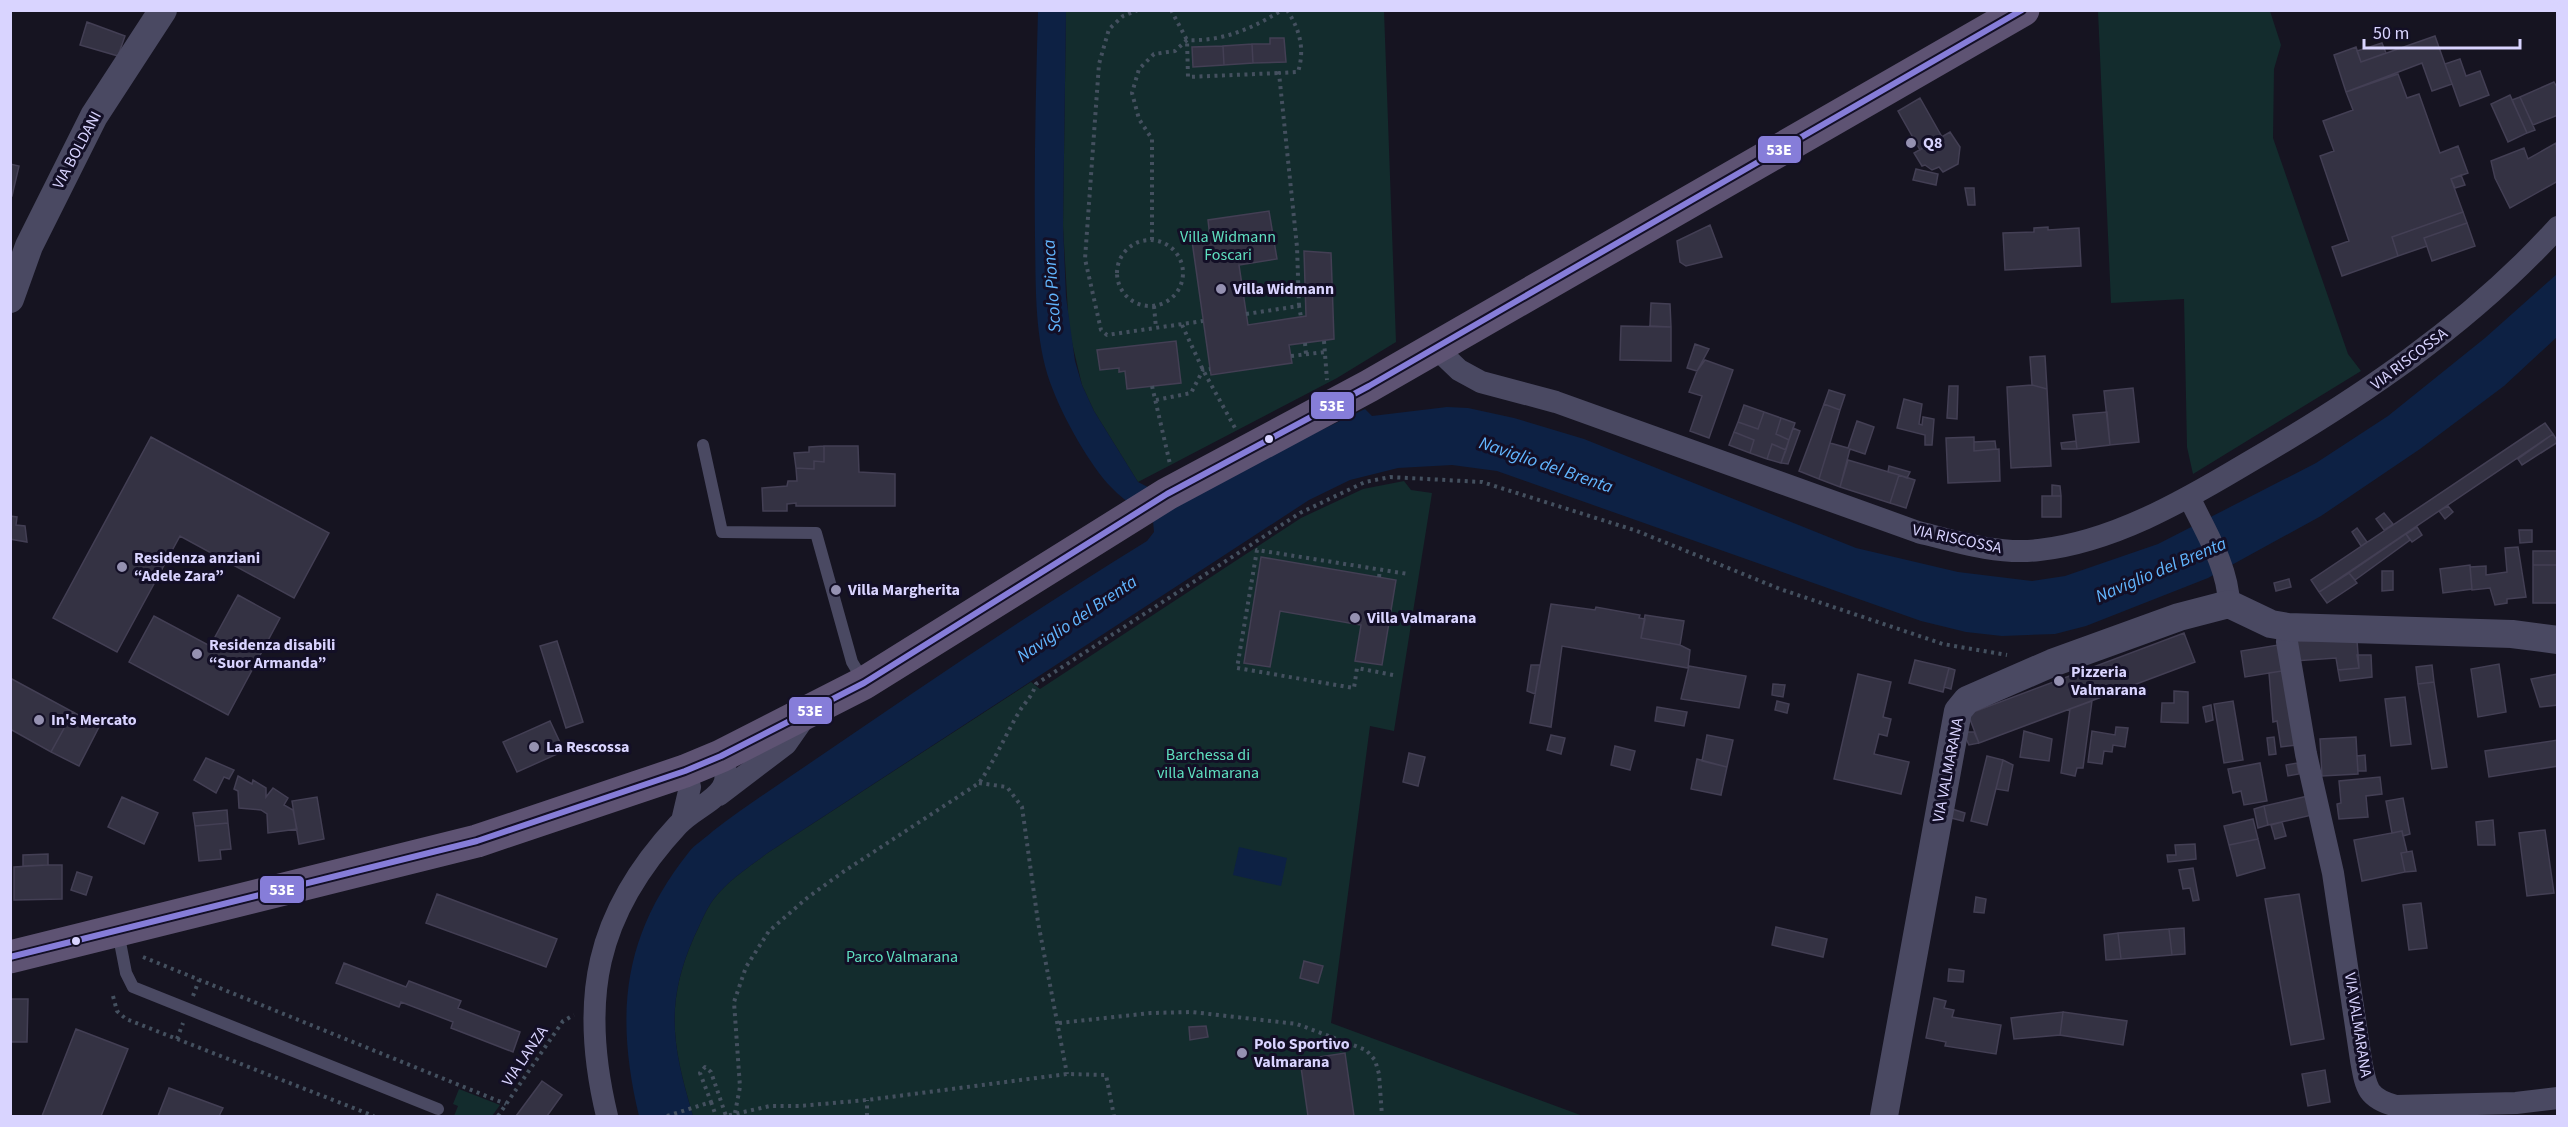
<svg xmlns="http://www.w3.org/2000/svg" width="2568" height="1127" viewBox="0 0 2568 1127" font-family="'Source Sans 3',sans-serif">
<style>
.green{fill:#132c2d}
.water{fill:#0d2144}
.building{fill:#343243;stroke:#433f54;stroke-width:1.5}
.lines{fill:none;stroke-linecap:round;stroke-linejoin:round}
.path{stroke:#44505f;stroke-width:4;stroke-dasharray:3 4.5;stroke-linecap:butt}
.service{stroke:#4a4962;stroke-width:12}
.minor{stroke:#4a4962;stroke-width:22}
.tertiary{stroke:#4a4962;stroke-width:28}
.primary{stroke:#5e5373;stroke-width:33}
.bus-1-casing{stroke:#130f26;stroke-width:10}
.bus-1{stroke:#867dd9;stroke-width:6}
.poi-dot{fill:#9591b1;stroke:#130f26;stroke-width:2}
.bus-dot{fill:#d9d4ff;stroke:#130f26;stroke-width:2}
.labels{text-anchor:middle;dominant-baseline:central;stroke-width:6;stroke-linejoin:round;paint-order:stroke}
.poi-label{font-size:16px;font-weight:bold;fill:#d9d4ff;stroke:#130f26;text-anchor:start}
.street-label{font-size:16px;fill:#d9d4ff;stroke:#130f26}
.park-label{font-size:16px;fill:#5fe0c0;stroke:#130f26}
.water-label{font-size:18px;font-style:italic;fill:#62b6ff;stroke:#130f26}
.line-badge{stroke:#130f26;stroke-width:2}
.badge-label{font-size:16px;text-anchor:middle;font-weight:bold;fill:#fff}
</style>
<rect width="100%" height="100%" fill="#161421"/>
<path class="green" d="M1066,11H1384L1396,342L1337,378L1138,482L1094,411L1082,385L1069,330L1063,226Z
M2098,11H2270L2281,45L2274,69L2273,138L2348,354L2361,371L2193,474L2187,447L2184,299L2111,303Z
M1404,481L1411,490L1432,493L1394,731L1370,726L1331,1023L1583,1116H693C673,1048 664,1005 694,937C700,925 705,911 713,900C727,881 750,866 769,852L1031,682L1040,689L1301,518L1363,489Z
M459,1089L500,1105L492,1116H454L458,1106L453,1104Z"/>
<path class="water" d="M1038,11H1066L1063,226L1066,297L1075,361L1082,385L1094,411L1138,482L1181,504L1253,463L1365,409L1372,416L1447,407L1468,408L1514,418L1584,439L1856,548L1958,572L2032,581L2065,576L2158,544L2316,463L2388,416L2485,338L2557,274V337L2504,386L2420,449L2321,516L2208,578L2086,626L2055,634L2002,636L1966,632L1921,621L1497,471L1452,465L1398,468L1350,480L1309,500L769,852C750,866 727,881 713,900C705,911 700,925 694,937C664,1005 673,1048 693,1116H639C615,1015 622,936 689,852C695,844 706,838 713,831C745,806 780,784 813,761C923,686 1033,611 1147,541L1154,532L1153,521C1139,510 1123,500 1111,487C1091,467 1063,417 1053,390C1034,343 1036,288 1035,238C1034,162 1036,86 1038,11Z
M1239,847L1287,858L1281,886L1233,875Z"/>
<path class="building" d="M87,22L125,36L118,56L80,45Z
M2435,36L2452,84L2432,91L2422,63L2346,92L2334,55L2356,47L2361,62Z
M1270,38H1284L1286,62L1253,63L1252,44H1270Z
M2382,43L2386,53L2361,62L2357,51Z
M1252,44L1253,63L1224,65L1223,46Z
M1223,46L1224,65L1193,67L1192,47Z
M2460,59L2466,76L2480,71L2489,95L2460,106L2445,64Z
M2398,74L2407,98L2419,94L2440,153L2458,146L2468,173L2451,179L2463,212L2392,237L2398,256L2342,276L2332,247L2349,241L2320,156L2334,151L2323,121L2353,110L2346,92Z
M2554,82L2558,89V115L2533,125L2520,97Z
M2510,95L2527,133L2508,142L2491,104Z
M2520,97L2535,130L2527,133L2512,100Z
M1920,98L1942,137L1920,150L1898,111Z
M1950,132L1960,147L1958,164L1943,172L1939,167L1932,170L1925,165L1922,166L1914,153Z
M2556,143L2558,181L2510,208L2495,178L2491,161L2524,148L2528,159Z
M10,164L19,166L12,196H10Z
M1916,169L1938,174L1936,185L1913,180Z
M2461,175L2465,185L2455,188L2451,179Z
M1965,188H1974L1975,205H1968Z
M1269,211L1277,259L1239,265L1248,325L1306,316L1304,251L1331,253L1334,339L1289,345L1292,363L1211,375L1192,241L1210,238L1208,220Z
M2463,212L2467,223L2424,238L2427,246L2398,256L2392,237Z
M2467,223L2475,246L2432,261L2424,238Z
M1710,225L1722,257L1686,266L1680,262L1677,241Z
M2048,227V230L2079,228L2081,266L2005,270L2003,233L2034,232V228Z
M1651,303L1670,304L1671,327L1650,326Z
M1621,326L1671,327V361L1620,360Z
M1176,341L1181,383L1127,389L1125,371L1119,372V368L1100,370L1097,350Z
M1695,344L1709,349L1697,371L1687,368Z
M2045,356L2047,389L2032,385L2030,357Z
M1705,360L1733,370L1709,438L1690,431L1702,396L1689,392L1697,371Z
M2032,385L2047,389L2051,466L2011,468L2007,387Z
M1949,386H1958L1957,419L1947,418Z
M2133,388L2139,442L2110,445L2104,391Z
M1829,390L1845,395L1840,410L1824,404Z
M1904,399L1922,404L1919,424L1922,425L1923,417L1934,419L1932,445H1925V435L1897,428Z
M1824,404L1840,410L1819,479L1799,471Z
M1744,405L1764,412L1758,429L1738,422Z
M1764,412L1781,418L1776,434L1789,440L1786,450L1772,444L1767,459L1750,453L1754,440L1734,432L1738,422L1758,429Z
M2107,412L2110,445L2077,449L2073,415Z
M1781,418L1795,423L1789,440L1776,434Z
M1857,421L1874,427L1865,454L1850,449L1840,487L1819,479L1830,443L1848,448Z
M2545,423L2553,434L2319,592L2311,580Z
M1793,428L1800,431L1788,464L1781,463Z
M1734,432L1754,440L1750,453L1729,445Z
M2553,434L2558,442L2522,465L2518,459Z
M151,437L329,533L294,598L180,536L117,652L53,618Z
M1974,437V451L1999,449L2000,481L1948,483L1946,438Z
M1995,441L1996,449L1974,451V442Z
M2076,441L2077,449H2062L2061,443Z
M1772,444L1786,450L1781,463L1767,459Z
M824,446V462L814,461V469L796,468L794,453L809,452V447Z
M824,446H858L859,472L895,474V506H796V503L787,504V511H763L762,488L787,486L788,481H797L796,468L814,469V461L824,462Z
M1848,460L1899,475L1890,503L1840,487Z
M1889,466L1910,472L1907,478L1899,475L1888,472Z
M1899,475L1915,480L1906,508L1890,503Z
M2052,485L2060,486L2061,496H2052Z
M2042,496H2061V517H2042Z
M2448,506L2453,512L2445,519L2439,511Z
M2384,513L2393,524L2384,530L2376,519Z
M10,516L17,517L16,525L25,526L27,542L10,539Z
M2417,527L2422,535L2412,542L2406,534Z
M2357,528L2367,542L2361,546L2352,532Z
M2519,530H2532V542L2520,543Z
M2406,534L2410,540L2355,580L2349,573Z
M2518,547L2526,597L2507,599V603L2495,605L2490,588L2472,590L2470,567L2486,566V575L2507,572L2505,548Z
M2533,551H2558V565H2533Z
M1261,557L1396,580L1382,665L1355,661L1361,625L1280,611L1270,667L1244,663Z
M2470,565L2472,589L2443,593L2440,569Z
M2533,565H2558V603H2533Z
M2382,571H2393V590L2382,591Z
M2349,573L2357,583L2327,603L2319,592Z
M2289,579L2291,587L2276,591L2274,583Z
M238,595L280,618L228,715L129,662L154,616L210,646Z
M1551,604L1595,610L1596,607L1640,615L1639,618L1645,619L1641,638L1680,645L1690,650L1688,668L1562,646L1551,727L1530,723Z
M1645,615L1684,621L1680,645L1641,638Z
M2184,633L2195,662L1979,743L1968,714Z
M2357,640L2359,668L2338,670L2336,658L2294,661L2292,641Z
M557,641L583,722L566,728L540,646Z
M2278,645L2282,671L2245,677L2241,651Z
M2357,655H2371L2372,677L2340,681L2338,670L2359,668Z
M1915,660L1949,668L1943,692L1909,683Z
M2499,664L2506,712L2478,717L2471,669Z
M1531,665H1540L1535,694L1527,691Z
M2432,665L2434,682L2418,684L2416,667Z
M1689,666L1746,676L1739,708L1681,699Z
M1949,668L1955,670L1951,689L1944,687Z
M2282,671L2296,745L2281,747L2277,721L2273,722L2269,673Z
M1858,674L1891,682L1883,717L1891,719L1887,736L1879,734L1874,754L1909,762L1901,794L1834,779Z
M2558,674V705L2540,707L2531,679Z
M10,678L73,712L51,752L10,729Z
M2434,682L2447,767L2432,769L2418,684Z
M1773,684L1785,685L1783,697L1772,695Z
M2174,691L2188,692V723L2161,722L2162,703H2174Z
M2405,697L2411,744L2391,746L2385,699Z
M1777,701L1789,704L1787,713L1775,710Z
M2092,701L2083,768H2077L2075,776L2061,773L2070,709Z
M2233,701L2243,760L2224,763L2214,704Z
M2211,705L2213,720L2206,722L2203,707Z
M1657,707L1687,712L1684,726L1655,721Z
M73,712L99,727L79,766L51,752Z
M550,721L564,751L517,772L503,742Z
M2116,727L2128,728L2125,747L2113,745L2112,752L2104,751L2102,764L2088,762L2092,731L2115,735Z
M2024,731L2052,739L2049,761L2020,757Z
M1963,732H1974L1979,743L1969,745Z
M1551,735L1565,738L1561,754L1547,750Z
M1707,735L1733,740L1727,767L1702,761Z
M2274,737L2276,754L2269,755L2267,738Z
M2356,737L2358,774L2322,776L2320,739Z
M2558,740V766L2489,777L2485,751Z
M1615,746L1635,751L1630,770L1611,765Z
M1409,753L1425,757L1418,786L1403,782Z
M2365,755L2366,771H2358L2357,756Z
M1987,756L2003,760L1987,825L1971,821Z
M206,758L234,770L229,779L224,777L216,793L194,780Z
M1697,759L1727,767L1721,795L1691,789Z
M2003,760L2013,765L2008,791L1996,789Z
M2260,763L2267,801L2244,805L2241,791L2233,793L2228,769Z
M2297,763L2299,774L2288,776L2286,765Z
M238,776L252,784L253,780L266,788V797L273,788L288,798L284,805L293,810L297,829L268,833L267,814L261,810L239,808L238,791L234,789Z
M2380,777L2382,794L2366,796L2368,817L2339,819L2337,804L2341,803L2339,781Z
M2308,796L2312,815L2268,825L2264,806Z
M122,797L158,813L144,844L108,827Z
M317,797L324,839L299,844L292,801Z
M2403,798L2410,834L2403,836L2402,831L2392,833L2386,801Z
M2264,806L2268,825L2258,828L2254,809Z
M1949,808L1965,813L1963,821L1947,817Z
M227,810L228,823L195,826L193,813Z
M2253,819L2258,839L2229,845L2224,826Z
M2493,820L2495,845H2478L2476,822Z
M2282,822L2286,836L2275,839L2271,825Z
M228,823L231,849L220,850L221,859L199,861L195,826Z
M2545,830L2554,893L2527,896L2519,833Z
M2402,831L2407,852L2401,853L2405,872L2362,881L2354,840Z
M2258,839L2265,868L2237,876L2229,845Z
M2195,844L2196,859L2168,862L2167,855H2176L2175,845Z
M2412,851L2416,871L2405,872L2401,853Z
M48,854V865L23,866V855Z
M48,865H62V899L14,900V867Z
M2193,868L2199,900L2193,901L2190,888L2183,889L2179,870Z
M77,872L92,877L86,895L71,890Z
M437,894L557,939L546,967L426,923Z
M2299,894L2324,1039L2291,1045L2265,899Z
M1976,897L1986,899L1984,913L1974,912Z
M2421,903L2427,948L2409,950L2403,905Z
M1776,927L1827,939L1823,957L1772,945Z
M2184,928L2185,954L2172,955L2169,929Z
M2169,929L2172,955L2121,959L2118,933Z
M2118,933L2121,959L2106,960L2104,935Z
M1304,961L1323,966L1318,983L1300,978Z
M344,963L406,987L409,981L461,1001L458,1008L520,1032L513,1052L451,1028L453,1022L401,1002L399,1007L336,983Z
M1949,969L1964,971L1963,982L1948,981Z
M1934,998L1946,1001L1944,1008L1954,1010L1952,1017L2001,1025L1996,1054L1945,1046L1946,1042L1926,1038Z
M10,999H28L27,1042H10Z
M2063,1012L2060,1035L2014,1039L2011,1018Z
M2063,1012L2127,1021L2123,1045L2060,1035Z
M1206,1026L1208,1037L1190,1040L1189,1027Z
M76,1029L128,1049L101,1116H42Z
M1345,1053L1354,1116H1308L1300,1060Z
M2325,1070L2330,1102L2308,1106L2302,1074Z
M542,1081L562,1095L547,1116H516Z
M169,1088L223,1108L219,1116H158Z"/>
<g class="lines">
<path class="path" d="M1138,10L1123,16L1109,29L1099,64L1085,259L1101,330L1107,335L1203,321
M1171,10L1187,40L1188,77L1279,73
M1287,10C1300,30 1305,49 1298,72L1279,73L1297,247L1299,306
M1117 273a33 33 0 1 1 66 0a33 33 0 1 1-66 0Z
M1152,240V139L1139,119L1132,93L1139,69L1154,54L1175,51L1187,40C1221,42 1254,28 1282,10
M1154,306L1156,328
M1246,314L1299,306L1301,317
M1182,325L1203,370L1235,428
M1324,341L1327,380
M1305,343L1306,354
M1291,356L1325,352
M1152,386L1170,464
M1156,400L1191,393L1203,370L1210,369
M1379,577L1380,570
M1393,675L1357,668L1354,688L1237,668L1257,550L1408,574
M979,783L1007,787L1022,807L1038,922L1067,1074
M143,957L506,1104
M113,996L117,1011L126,1019L374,1116
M193,996L199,980
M1059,1023L1151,1013L1192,1012L1297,1024L1366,1050L1375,1060L1379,1074L1382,1116
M177,1039L183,1023
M711,1102L716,1116
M735,1113L740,1087L734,1002L746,967L769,931L807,898L843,872L979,783C995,760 1005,736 1019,712C1025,702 1032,697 1036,684L1300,513L1365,482L1390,477L1482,482L1637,531L1780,589L1943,644L2007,655
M498,1116L563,1021L574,1015
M667,1116L711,1102L700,1073L705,1067L711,1072L726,1116L770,1106H799L867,1100L1067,1074L1106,1075L1114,1116
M867,1116V1100"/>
<path class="service" d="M703,445L722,532L816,533L852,662L864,682
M118,932L126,973L133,987L438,1109"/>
<path class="minor" d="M1436,348L1459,370L1481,382L1556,402L1918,532C1957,542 1999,555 2039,550C2112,542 2182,502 2244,465C2358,399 2468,326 2558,227
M2189,497C2205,531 2228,566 2229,604
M2288,627L2287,642L2306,754L2333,873L2361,1060C2366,1088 2367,1098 2396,1106L2516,1103L2558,1098
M719,795L786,744L807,714
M682,821L690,787L685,771
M607,1116C579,1000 595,914 678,825C699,802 740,796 721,756"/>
<path class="tertiary" d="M10,299L29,246L94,116L163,10
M1884,1116L1958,711L1967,700L2052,663L2179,617L2229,604L2271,624L2288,627L2512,634L2558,640"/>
<path class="primary" d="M10,957L477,841L685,771L721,756L864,683L1167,494L1369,386L2023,10"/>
<defs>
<path id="bus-1" d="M10,957L477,841L685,771L721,756L864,683L1167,494L1369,386L2022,10"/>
</defs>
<use href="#bus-1" class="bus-1-casing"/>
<use href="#bus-1" class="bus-1"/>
</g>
<g class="poi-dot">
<circle cx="1911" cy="143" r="6"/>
<circle cx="1221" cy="289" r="6"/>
<circle cx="122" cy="567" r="6"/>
<circle cx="836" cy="590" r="6"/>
<circle cx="1355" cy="618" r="6"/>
<circle cx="197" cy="654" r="6"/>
<circle cx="2059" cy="681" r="6"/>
<circle cx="39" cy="720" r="6"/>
<circle cx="534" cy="747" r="6"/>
<circle cx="1242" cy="1053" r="6"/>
</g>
<g class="bus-dot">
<circle cx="1269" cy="439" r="5"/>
<circle cx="76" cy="941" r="5"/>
</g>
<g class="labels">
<g class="poi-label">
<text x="1923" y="143">Q8</text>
<text x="1233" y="289">Villa Widmann</text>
<text x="134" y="558">Residenza anziani<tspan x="134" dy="18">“Adele Zara”</tspan></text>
<text x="848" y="590">Villa Margherita</text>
<text x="1367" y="618">Villa Valmarana</text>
<text x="209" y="645">Residenza disabili<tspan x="209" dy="18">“Suor Armanda”</tspan></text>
<text x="2071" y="672">Pizzeria<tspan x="2071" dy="18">Valmarana</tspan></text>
<text x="51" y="720">In's Mercato</text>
<text x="546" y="747">La Rescossa</text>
<text x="1254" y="1044">Polo Sportivo<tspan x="1254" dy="18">Valmarana</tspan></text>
</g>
<g class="street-label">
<text transform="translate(77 150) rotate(-62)">VIA BOLDANI</text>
<text transform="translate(2409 359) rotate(-37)">VIA RISCOSSA</text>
<text transform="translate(1957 539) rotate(12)">VIA RISCOSSA</text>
<text transform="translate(1948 770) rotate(-79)">VIA VALMARANA</text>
<text transform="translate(2358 1025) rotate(81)">VIA VALMARANA</text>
<text transform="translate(525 1056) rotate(-56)">VIA LANZA</text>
</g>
<g class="park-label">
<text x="1228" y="237">Villa Widmann<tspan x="1228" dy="18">Foscari</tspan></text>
<text x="1208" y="755">Barchessa di<tspan x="1208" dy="18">villa Valmarana</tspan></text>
<text x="902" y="957">Parco Valmarana</text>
</g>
<g class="water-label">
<text transform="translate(1052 286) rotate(-94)">Scolo Pionca</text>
<text transform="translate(1546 465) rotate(19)">Naviglio del Brenta</text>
<text transform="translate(2161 570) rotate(-23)">Naviglio del Brenta</text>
<text transform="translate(1077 619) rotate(-34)">Naviglio del Brenta</text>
</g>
</g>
<g class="line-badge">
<rect x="1757" y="135" width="45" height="29" rx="6" fill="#867dd9"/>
<rect x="1310" y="391" width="45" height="29" rx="6" fill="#867dd9"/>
<rect x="788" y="696" width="45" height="29" rx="6" fill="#867dd9"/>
<rect x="259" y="875" width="46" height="29" rx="6" fill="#867dd9"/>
</g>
<g class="badge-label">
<text x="1779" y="155">53E</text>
<text x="1332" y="411">53E</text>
<text x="810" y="716">53E</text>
<text x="282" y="895">53E</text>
</g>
<rect width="2568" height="1127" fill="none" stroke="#d9d4ff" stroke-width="24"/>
<path d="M2364 39v9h156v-9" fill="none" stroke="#d9d4ff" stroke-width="3"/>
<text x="2373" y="39" font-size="18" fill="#d9d4ff" stroke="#130f26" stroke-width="4.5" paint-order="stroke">50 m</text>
</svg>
